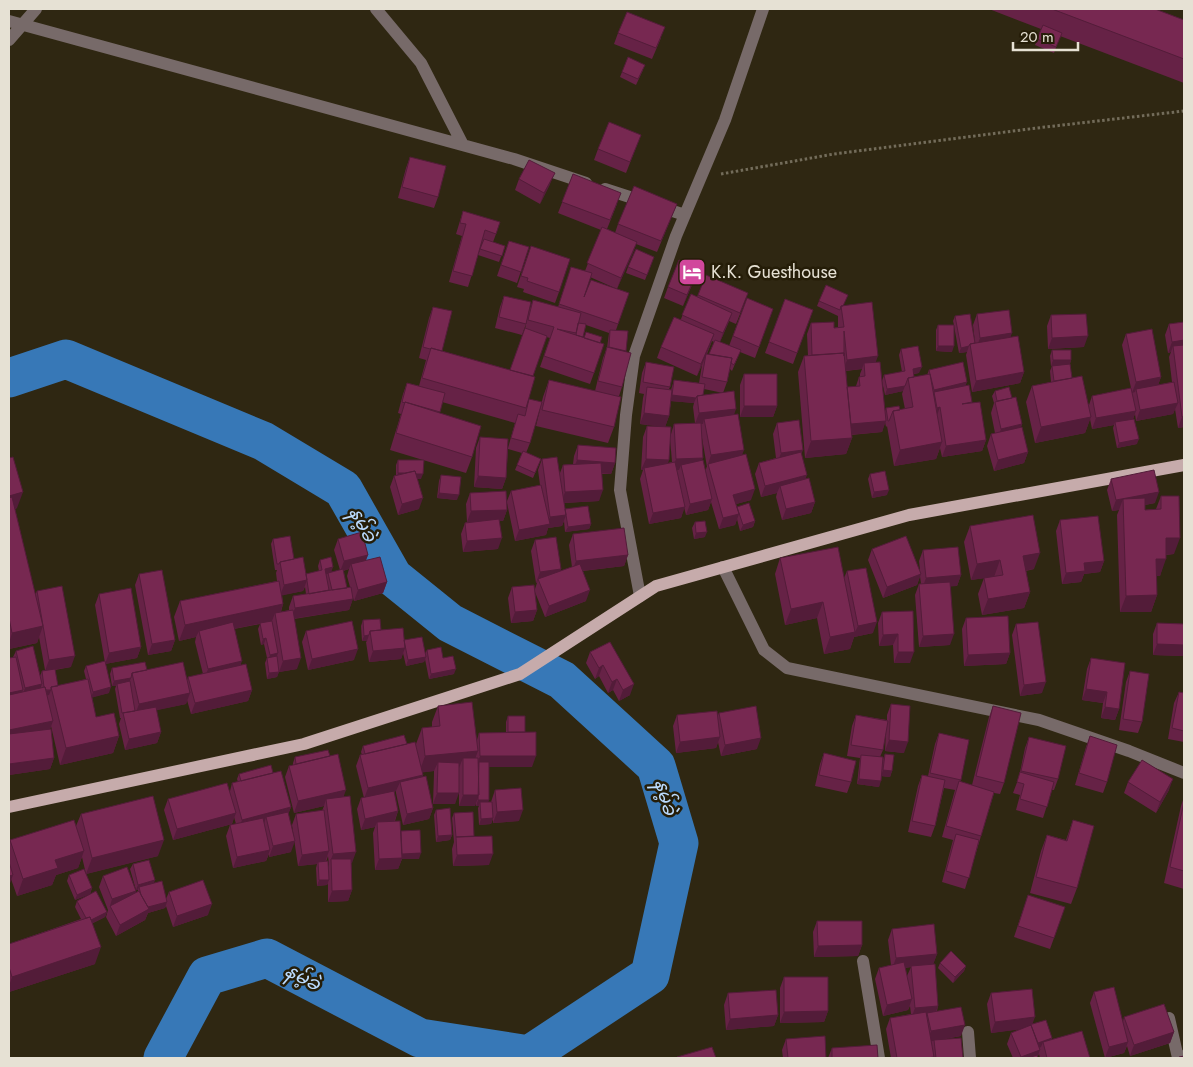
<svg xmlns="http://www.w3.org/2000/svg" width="1193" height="1067" viewBox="0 0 1193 1067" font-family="Jost,'Noto Sans Myanmar',sans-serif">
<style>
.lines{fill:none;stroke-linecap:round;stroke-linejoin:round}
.river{stroke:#3778b7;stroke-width:39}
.path{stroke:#736c5a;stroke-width:3;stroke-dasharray:2.5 2.5;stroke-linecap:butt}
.minor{stroke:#776a69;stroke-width:12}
.major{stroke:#c6abab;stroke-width:12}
.wall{fill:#662246;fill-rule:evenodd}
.shaded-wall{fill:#531c39}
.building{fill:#772851;stroke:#531c39}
.labels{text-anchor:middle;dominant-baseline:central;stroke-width:5;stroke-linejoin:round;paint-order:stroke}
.poi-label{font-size:18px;fill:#e6e1d4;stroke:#251d08;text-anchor:start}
.water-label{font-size:19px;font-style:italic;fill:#bbdbfe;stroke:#251d08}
</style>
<rect width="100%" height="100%" fill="#2f2712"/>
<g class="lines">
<path class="river" d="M9,378L66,359L263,441L343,489L393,577L450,623L562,680L656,766L679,843L650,975L529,1055L420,1038L267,958L207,976L163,1058"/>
<path class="path" d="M721,174L834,154L1037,128L1184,111"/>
<path class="minor" d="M376,9L421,63L463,145
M9,21L514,159L586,183
M9,40L36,9
M605,189L685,215
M723,567L764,650L787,668L1039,720L1129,751L1184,773
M640,596L620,490L626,415L634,356L676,236L725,120L763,9
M863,961L879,1058
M1169,1018L1178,1058L1184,1056
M968,1032L970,1058"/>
<path class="major" d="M9,807L304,744L520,674L656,586L909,515L1184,465"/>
</g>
<path class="wall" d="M989,9H1155L1184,20V83L1060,36L1054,53L1035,45L1041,29Z
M618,33L661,38L652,59L614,44Z
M643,70L636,85L620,77L622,72Z
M641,135L626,173L594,160L598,149Z
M410,157L438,197L434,208L398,198L406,168Z
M573,174L617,204L607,229L615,233L618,224L677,204L657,252L636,244L617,289L590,277L584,297L629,293L616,330L622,387L619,396L614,427L608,443L536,426L543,397L549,380L595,391L603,358L607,348L609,333L586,325L583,337L600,343L594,373L590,384L540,367L550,338L546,337L533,376L527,406L530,443L526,453L541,459L533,478L515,470L522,453L508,449L506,478L502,489L474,487L476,448L480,437L508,448L515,423L442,402L439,413L472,457L466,473L390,450L401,414L398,413L403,394L407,383L419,386L426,360L419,358L429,318L433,307L442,351L510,370L525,329L529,311L533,300L558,307L571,267L585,271L601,230L558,213Z
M519,179L550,184L540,204L515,190Z
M463,211L496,234L493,242L505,246L499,262L478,255L483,242H482L468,287L449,282L462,236L456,234Z
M509,241L529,247L517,283L497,276Z
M527,257L559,292L555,303L523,292L524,289L517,287Z
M652,262L645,280L626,273L628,267Z
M706,275L744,304L736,324L729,321L720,342L729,346L747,298L773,309L755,358L740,352L732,371L730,369L727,382L723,393L704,389L703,395L734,414L751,500L736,504L737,507L755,521L753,527L740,531L737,519L735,525L719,529L711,502L708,510L686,515L684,507L681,518L649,524L640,479L643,470H641L643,437L647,426L671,434L674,424L695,423L693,407L694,403L671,401L669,416L665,427L640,424L643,398L644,394L639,393L642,373L646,362L670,387L669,389L671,390L674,380L699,383L702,365L705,358L697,376L657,358L661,347L681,319L691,294L697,297ZM712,341L714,342L709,354H707ZM670,438L672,462L668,463ZM702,438L707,467V466L705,472L702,460Z
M694,280L683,306L664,298L668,287Z
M504,296L526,324L522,335L495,328L500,307Z
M785,299L813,310L793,364L765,353Z
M819,301L843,306L876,362L885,411L886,408L900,410L905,409L902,394L903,391L885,395L882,381L884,375L902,372L899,355L901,349L919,373L914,374V377L927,375L929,370L966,386L986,440L982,451L942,457L940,448L936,459L894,466L887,426L886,427L885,422L882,432L851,435L852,438L846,454L805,458L798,372L804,356H808L807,334L811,323L834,328L838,327V316L817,306ZM862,369L860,374V377H859L856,386L847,388L846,371Z
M977,314L1011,337L1024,372L1020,383L972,392L966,355L967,352L959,353L954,326L952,352L936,351V330L938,325H954L953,321L955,316L975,343L973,325Z
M1051,315L1084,347L1048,349L1047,326Z
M1184,322V427L1178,428L1175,409L1173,414L1136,421L1135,414L1133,419L1137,444L1117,448L1113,428L1114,425L1092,429L1090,419L1085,433L1035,443L1026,402L1032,386L1051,382L1050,371L1052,366H1051L1050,356L1052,350L1071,360L1070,364L1072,378L1089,405L1092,396L1131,388L1122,345L1126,334L1161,377L1158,385L1172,382L1169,357L1171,352L1168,353L1165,335L1169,324Z
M744,374L777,406L773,417H740V385Z
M995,391L1012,398L1022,424L1021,427L1028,452L1024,463L994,471L987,446L991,434L995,433L991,413L994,403L992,396Z
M777,423L801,454L806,479L815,502L811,513L782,520L776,497L777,493L761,497L755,474L759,463L776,458L773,434Z
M578,445L615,463L611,474H602L599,501L564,503L565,509L591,524L589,529L565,532L564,521L562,526L548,528L546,535L515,541L507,503V510L503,521H500L498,549L463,552L461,534L465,523L467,522L466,504L470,493L507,501L511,491L540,485L538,470L542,459L560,473L563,465L573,464L574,456Z
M9,458L17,508L15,509L35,595L37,591L71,667L55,670L58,686L86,679L84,671L86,666L105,663L95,605L99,594L141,647L137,658L105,664L109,693L92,697L96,717L119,736L113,753L60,765L51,726L50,729L54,758L50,769L9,775L13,657L16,651L40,676L42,671L45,670L39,637L37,643L9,649Z
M398,460L421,479H418L419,509L398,515L390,487L394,476H396V465Z
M870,474L887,495L872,498L868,479Z
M441,475L457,500L437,498L439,481Z
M1111,479L1155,503L1145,505V510L1156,509L1161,496L1174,554L1166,555L1160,576H1157V595L1151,612H1120L1117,515L1119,510L1112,511L1107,490Z
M1060,520L1104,561L1100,572L1084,574L1081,582L1062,584L1056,531Z
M695,522L705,537L694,539L692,528Z
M970,526L1034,569L1026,571L1030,592L1024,608L982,615L978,594L984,578L971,580L964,542Z
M573,534L628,555L624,566L583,571L586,601L545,617L535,592L537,610L533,621L511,623L508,598L512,587L535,589L537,583H536L531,551L535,540L561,569L560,571L572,567L569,545Z
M273,539L294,559L306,574L319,571L318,566L320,560L332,572L340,570L334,550L338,539L368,555L365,561L387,582L383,593L354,601L353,598L349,610L294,619L297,669L279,672V671L277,677L267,679L265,663L267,658L264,644L261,645L258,629L260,624L234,629L241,665L252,690L248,701L191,714L187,700L186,704L156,710L161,732L157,743L125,750L119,724L121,718H120L115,689L116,686H112L110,674L112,668L147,670L187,680L188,677L203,674L195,642L196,637L179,641L174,617L180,601L277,581L276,573L277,570H275L271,544ZM349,569L347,576L350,587L347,588L343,571ZM305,587L306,594L293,596L289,607V610L281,612L283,604L282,595L303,591Z
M872,549L920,570L919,561L923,550L961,575L957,586H951L950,645L919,647L915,595L919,584H921L920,576L917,585L883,598L868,560Z
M780,558L844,578L847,571L873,633L854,637L850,649L824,654L817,618L785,625L775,574Z
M139,574L175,640L171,651L148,655L135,585Z
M913,611L910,663H894L893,645L879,646L878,623L882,612Z
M966,618L1010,653L1006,664L964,666L962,629Z
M363,620L381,630L404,640L425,654L427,650L443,658L454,674L429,679L425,659L424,662L406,666L403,653L401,659L369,662L366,642L367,641H362L361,626Z
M1157,623L1184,624V653L1183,656L1153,655V634Z
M1016,624L1042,693L1020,696L1012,635Z
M306,631L354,660L308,670L302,642Z
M610,642L630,695L619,701L613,690L608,693L599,676L595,679L586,663L590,652Z
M1091,658L1119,709L1115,720L1101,718L1103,703L1082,700L1087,669Z
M1130,671L1142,722L1138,733L1119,730L1126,682Z
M1179,692L1184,693V742L1168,739L1174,703Z
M891,704L904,753L885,751L886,730L883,750L880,757L883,759L885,754L892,771L890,777L881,776L879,787L857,784L860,758L847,756L852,726L856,715L887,720V715Z
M438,706L477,740L479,733H506V722L508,716L525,732L532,767H489L488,802H491L495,790L519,821L493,823V819L491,824L479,825L478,808L479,806H476V802L475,806H459V777L455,804H433L434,773V771L422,772L423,775L422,777L433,808L429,819L403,825L396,793V791L394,792L398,811L395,821L401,832L419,859H402L398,869L375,870L373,833L375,827L361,830L357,809L361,798H364L356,766L360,755H362L361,752L363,746L416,744L422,728L432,727V722Z
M993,706L1004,783L1000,794L994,793L965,889L942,882L953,840L942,837L955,790L944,788L935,826L931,837L908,832L918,786L922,775L928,776L935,744L939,733L961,780L960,782L972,785L989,717Z
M719,713L757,749L721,756L718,742L716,748L676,753L673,726L677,715L717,717Z
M1090,736L1107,782L1103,793L1075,785L1086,747Z
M1029,737L1058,779L1054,790H1052L1043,818L1016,810L1020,795L1013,793L1019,777L1025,748Z
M824,753L851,782L847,793L815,786L820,764Z
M330,756L344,797L352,863H351L352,890L348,901L328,902V883L327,885L317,886L316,868L317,864L298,866L292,825L296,814L322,811L324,806L294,813L285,777L289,766L293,765V763L295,757ZM328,856L329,865L328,868L326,862Z
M273,773L291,807L288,814L291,852L269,857V854L266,861L233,868L226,836L230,825L236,824L234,817L232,824L173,840L164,810L168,799L230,791L232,783L238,782L237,779L239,774Z
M1128,782L1169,790L1156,813L1124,793Z
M1184,797V889L1164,883L1181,806Z
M436,810L452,835L450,840L436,842L434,815Z
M454,813L474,836L489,865L453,866L452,849L454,842L452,818Z
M81,814L158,856L86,874L92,888L90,894L75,900L67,881L69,875L86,874L82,857L78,868L56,875L52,885L17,896L11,879L9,886V844L10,840L76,826Z
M1073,820L1077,888L1071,904L1030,893L1041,851L1047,835L1066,840Z
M133,864L154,883L166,899L169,892L208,915L173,927L166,906L165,908L148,913L145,920L116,936L106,917L108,910L99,887L103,876L135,893L138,891V890H136L130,869Z
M1028,895L1054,938L1050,949L1014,937Z
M77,901L107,912L105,917L93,923L95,964L9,992V944L81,919L75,907Z
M817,921L862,945L858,956L814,957L813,932Z
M892,929L937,954L933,964L938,1006L937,1011L961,1036L940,1040L963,1058H891L886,1029L890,1018L911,1014L910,1006L908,1010L883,1016L875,979L879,968L891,965L888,940ZM911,967L907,976L905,968Z
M940,963L966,966L964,971L953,983L938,968Z
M784,977L828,1011L824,1022L780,1023V988Z
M1094,992L1123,1021L1124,1017L1174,1032L1170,1043L1130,1056L1127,1046L1124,1053L1105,1058L1090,1003Z
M728,993L778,1015L774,1026L726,1030L724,1005Z
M991,993L1052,1038V1040L1090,1058H1040L1039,1054L1038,1056V1058H1013L1007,1044L1011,1033L1020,1029L991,1033L987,1004Z
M786,1039L826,1058H783L782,1050Z
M832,1048L878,1058H828Z"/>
<path class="shaded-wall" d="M555,173L550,184L540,204L544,193Z
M637,242L633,253L617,289L621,278Z
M698,269L694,280L683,306L687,295Z
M732,313L728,324L719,344L723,333Z
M1012,333L1008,344L976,349L980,338Z
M714,334L710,346L697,376L701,364Z
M1088,336L1084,347L1048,349L1052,338Z
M1184,340V350L1173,346L1171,352L1168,353L1172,342Z
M938,346H954L952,352L936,351Z
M969,346L967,352L959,353L961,348Z
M878,356L874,367L864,363L862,369L843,371L847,360Z
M1053,360H1071L1069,366H1051Z
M922,367L919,373L911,374L913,369Z
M1024,372L1020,383L972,392L976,381Z
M1161,377L1157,388L1136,389L1135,392L1132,393L1136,382Z
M967,382L963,393L930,401L934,390Z
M905,386L903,391L885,395L887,389Z
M672,395L696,398L694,403L670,401Z
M1178,403L1173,414L1136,421L1140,410Z
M744,406H777L773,417H740Z
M940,407L936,418L933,419L937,408Z
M736,409L732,421L704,419L703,424H695L699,413Z
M1136,411L1132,422H1115L1114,425L1092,429L1096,418Z
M644,413L669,416L665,427L640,424Z
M1184,416V427L1178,428L1182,417Z
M1091,417L1085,433L1035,443L1041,427Z
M886,421L882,432L847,435L851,424Z
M1022,424L1018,435L997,440L1001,429Z
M852,438L846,454L805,458L811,441Z
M1139,439L1137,444L1117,448L1119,443Z
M986,440L982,451L942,457L946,446Z
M942,442L936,459L894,466L900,450Z
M744,450L740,461L708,464L707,467L711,455Z
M803,450L799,461L777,464L781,453Z
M1028,452L1024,463L994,471L998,460Z
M703,458L699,469L681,465L679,470H672L676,459Z
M646,459L669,460L665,472L644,468L643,470H641Z
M577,460L615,463L611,474L573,471Z
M398,473L423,474L421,479H396Z
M807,475L803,486H780L777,493L761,497L765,486Z
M478,476L506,478L502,489L474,487Z
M755,489L751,500L729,506L733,495Z
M603,490L599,501L561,503L565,492Z
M889,490L887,495L872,498L874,492Z
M23,492L17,508L9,511V496Z
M1159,492L1155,503L1123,509V499L1119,510L1112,511L1116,500Z
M439,493L459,495L457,500L437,498Z
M423,498L419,509L398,515L402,504Z
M712,499L708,510L686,515L690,504Z
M815,502L811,513L782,520L786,509Z
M685,507L681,518L649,524L653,513Z
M507,510L503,521L467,522L471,511Z
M739,514L735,525L719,529L723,518Z
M566,515L562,526L548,528L546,535L515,541L519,530L547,524L550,517Z
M755,521L753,527L740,531L743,525Z
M591,524L589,529L565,532L568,527Z
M707,532L705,537L694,539L696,533Z
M502,538L498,549L463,552L467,541Z
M1166,538H1180L1174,554L1160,555Z
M1040,553L1034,569L1017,572L1023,556Z
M368,555L364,566L351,564L349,569L340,572L344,561Z
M628,555L624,566L572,572L576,561Z
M1156,559H1166L1160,576H1150Z
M1000,560L994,577L971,580L977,564Z
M1104,561L1100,572L1084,574L1081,582L1062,584L1066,573L1084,563Z
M333,567L331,573L323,575L325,569Z
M561,569L557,580L538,579L537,583H536L540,572Z
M921,574L917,585L883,598L887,587Z
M961,575L957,586L922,589L926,578Z
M307,580L303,591L280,596L284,585Z
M387,582L383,593L354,601L358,590Z
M590,590L586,601L545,617L549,606Z
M1030,592L1024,608L982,615L988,599Z
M1157,595L1151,612H1120L1126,596Z
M353,599L349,610L291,619L295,608Z
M823,602L817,618L785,625L791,609Z
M283,604L278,620L275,613L272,621L200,636L199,631L196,637L179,641L185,625Z
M537,610L533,621L511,623L515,612Z
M877,622L873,633L854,637L850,649L824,654L830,637L855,632L858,626Z
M43,626L37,643L9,649V643L12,633Z
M898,634L893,645L879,646L883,635Z
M954,634L950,645L919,647L923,636Z
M369,635L367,641H362L364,636Z
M266,638L264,644L261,645L263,639Z
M175,640L171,651L148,655L152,644Z
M1157,644L1184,645V653L1183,656L1153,655Z
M141,647L137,658L105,664L109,653Z
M405,648L401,659L369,662L373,651Z
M358,649L354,660L308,670L312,659Z
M898,652H914L910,663H894Z
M278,653L276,659L268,660L270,655Z
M1010,653L1006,664L964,666L968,655Z
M75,656L71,667L45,671L49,660Z
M426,657L424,662L406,666L408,660Z
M301,658L297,669L279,672L283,661Z
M242,661L238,672L204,680L208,669Z
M603,665L599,676L595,679L599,668Z
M456,669L454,674L429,679L431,674Z
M279,672L277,677L267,679L269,673Z
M131,678L129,683L117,684L116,686H112L114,681Z
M617,679L613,690L608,693L612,682Z
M1046,682L1042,693L1020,696L1024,685Z
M42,684L38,695L21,699L25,688Z
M634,684L630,695L619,701L623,690Z
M111,687L109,693L91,698L93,692Z
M1086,689L1107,692L1103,703L1082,700Z
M23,690L19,701L9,703V693Z
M51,690L49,695L43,696L45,691Z
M252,690L248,701L191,714L195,703Z
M190,693L186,704L135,715L139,704Z
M1105,707L1119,709L1115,720L1101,718Z
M53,721L49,732L9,740V730Z
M161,732L157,743L125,750L129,739Z
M119,736L113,753L60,765L66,748Z
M720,737L716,748L676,753L680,742Z
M761,738L757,749L721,756L725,745Z
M889,740L908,742L904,753L885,751Z
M478,751L472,767L463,758L459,768L438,762L434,771L419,773L425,756Z
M480,756H536L532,767H476Z
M54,758L50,769L9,775V764Z
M883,770L892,771L890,777L881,776Z
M423,775L419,786L400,782L396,791L364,799L368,788Z
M859,779L881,781L879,787L857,784Z
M1173,779L1169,790L1156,813L1160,802Z
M346,790L342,801L326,799L324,806L294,813L298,801Z
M437,793H459L455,804H433Z
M463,795H479L475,806H459Z
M478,800H489L487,806L480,802L479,806H476Z
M291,807L287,818L266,817L264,824L238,831L242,820Z
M433,808L429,819L403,825L407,814Z
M523,810L519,821L493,823L497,812Z
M398,811L394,822H377L375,827L361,830L365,819Z
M236,813L232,824L173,840L177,829Z
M493,818L491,824L479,825L481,819Z
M452,835L450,840L436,842L438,836Z
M164,840L158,856L86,874L92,858Z
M295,841L291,852L269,857L273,846Z
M270,850L266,861L233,868L237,857Z
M84,851L78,868L56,875L52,885L17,896L23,879L55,860Z
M329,851L325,862H318L317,864L298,866L302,855Z
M356,852L352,863L332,865L331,859L329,865L333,854Z
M421,853L419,859H402L398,869L375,870L379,859L402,854Z
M493,854L489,865L453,866L457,855Z
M13,875L9,886V876Z
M155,880L153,886L139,887L138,890H136L138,885Z
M319,880H329L327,885L317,886Z
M92,888L90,894L75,900L77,895Z
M352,890L348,901L328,902L332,891Z
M136,891L132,902L110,906L112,899Z
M167,902L165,908L148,913L145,920L116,936L120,925L145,908Z
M212,904L208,915L173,927L177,916Z
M107,912L105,917L85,927L87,922Z
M862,945L858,956L814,957L818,946Z
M101,947L95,964L9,992V986L12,977Z
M937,954L933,965L892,969L896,958Z
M966,966L964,971L953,983L955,977Z
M912,999L908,1010L883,1016L887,1005Z
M938,1006L934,1017L927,1013L926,1018L911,1019L915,1008Z
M828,1011L824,1022L780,1023L784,1012Z
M778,1015L774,1026L726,1030L730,1019Z
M1035,1017L1031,1028L991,1033L995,1022Z
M965,1025L961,1036L927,1042L931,1031Z
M1174,1032L1170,1043L1130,1056L1134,1045Z
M1052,1038L1050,1044L1043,1042L1041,1047L1033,1050L1035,1044Z
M1128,1042L1124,1053L1105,1058L1109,1047Z
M1040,1050L1037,1058H1020L1021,1057Z"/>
<path class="building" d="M1052,9H1155L1184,20V59Z
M627,12L665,27L656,48L618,33Z
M1043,25L1062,33L1056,47L1037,39Z
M628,57L645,65L638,79L622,72Z
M609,122L641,135L630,162L598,149Z
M410,157L446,166L438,197L402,187Z
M529,160L555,173L544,193L519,179Z
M573,174L621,193L610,220L562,202Z
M634,186L677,204L661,241L618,224Z
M463,211L500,222L496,234L485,230L472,276L453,271L466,224L460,223Z
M602,227L637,242L621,278L587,263Z
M484,239L505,246L502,256L480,249Z
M509,241L529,247L521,272L501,265Z
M531,246L570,259L559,292L527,281L528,278L521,276Z
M636,249L654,257L647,275L628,267Z
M679,260L698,269L687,295L668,287Z
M571,267L592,273L584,297L591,280L629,293L618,324L559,304Z
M706,275L748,293L740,313L698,295Z
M826,285L848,295L843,306H841L840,310L819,301Z
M691,294L732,313L723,333L682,315Z
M504,296L531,302L526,324L499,317Z
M747,298L773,309L759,347L733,336Z
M785,299L813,310L797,353L769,342Z
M533,300L581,313L576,333L557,329L604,344L594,373L544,356L554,327L528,320Z
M872,302L878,356L847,360L844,331V356V353L812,355L811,323L834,322V328L844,327L841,306Z
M433,307L452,311L442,351L431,348L430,349L423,347Z
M1009,310L1012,333L980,338L977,314Z
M970,314L975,343L970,344L969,346L961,348L955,316Z
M1086,314L1088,336L1052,338L1051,315Z
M674,317L714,334L701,364L661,347Z
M1184,322V340L1172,342L1169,324Z
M578,323L586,324L583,337L576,335Z
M938,325H954V346H938Z
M525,328L547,336L533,376L510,370Z
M1152,329L1161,377L1136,382L1126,334Z
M610,330L628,331L626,351L609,347Z
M586,332L602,337L600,343L584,338Z
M1018,336L1024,372L976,381L970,344Z
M715,340L741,350L734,365L731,363L732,358L709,354Z
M1184,345V416L1182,417L1173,346Z
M918,346L922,367L913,369L914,377L908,378L905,386L887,389L884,375L905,371L901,349Z
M607,347L631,353L622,387L598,381Z
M431,348L535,377L526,408L422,378Z
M1052,350H1071V360H1053Z
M844,353L852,438L811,441L804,356Z
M706,354L732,358L727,382L702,377Z
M646,362L674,367L670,387L643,382Z
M880,362L886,421L851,424L847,387L860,386L859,377L865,376L864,363Z
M963,362L967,382L934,390L929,370Z
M1070,364L1072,378L1054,381L1052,366Z
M744,374H777V406H744Z
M930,374L942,442L900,450L893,411L913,407L908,378Z
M1082,376L1091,417L1041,427L1032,386Z
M549,380L621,397L614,427L542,410Z
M674,380L705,384L703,395L697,396L696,398L672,395Z
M1174,382L1178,403L1140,410L1136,389Z
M407,383L445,393L440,412L405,402V403L402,402Z
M969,385L972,402L962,404L980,402L986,440L946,446L940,407L937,408L934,392Z
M647,387L672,390L669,416L644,413Z
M1009,387L1012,398L997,401L995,391Z
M1131,388L1136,411L1096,418L1092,396Z
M734,391L736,409L699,413L697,396Z
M1016,397L1022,424L1001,429L995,402Z
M529,399L542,402L530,443L511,438L518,414L525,416Z
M405,402L481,426L472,457L396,433Z
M899,406L900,410L893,411L889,421H888L886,408Z
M738,414L744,450L711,455L704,419Z
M1134,419L1139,439L1119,443L1115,422Z
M799,420L803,450L781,453L777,423Z
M701,423L703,458L676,459L674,424Z
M647,426L671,427L669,460L646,459Z
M1022,427L1028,452L998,460L991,434Z
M480,437L508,439L506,478L478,476Z
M578,445L616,448L615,463L577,460Z
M523,451L541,459L535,473L517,465Z
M801,452L807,475L765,486L759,463Z
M746,454L755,489L733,495L739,514L723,518L708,464Z
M13,457L23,492L9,496V458Z
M557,457L566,515L550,517L542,459Z
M398,460H424L423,474H416L415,471L405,473H398Z
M703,460L712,499L690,504L681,465Z
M675,462L685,507L653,513L644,468Z
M601,463L603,490L565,492L563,465Z
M1154,470L1159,492L1116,500L1111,479Z
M415,471L423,498L402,504L394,476Z
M885,471L889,490L874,492L870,474Z
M441,475L461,477L459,495L439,493Z
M809,478L815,502L786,509L780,486Z
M541,485L550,524L519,530L511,491Z
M506,491L507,510L471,511L470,493Z
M1161,496H1179L1180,538H1166V559H1156L1157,595L1126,596L1123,499L1145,498V510L1161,509Z
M12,497L43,626L12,633L9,618V498Z
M749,503L755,521L743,525L737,507Z
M588,506L591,524L568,527L565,509Z
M1033,515L1040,553L1023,556L1030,592L988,599L984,578L1003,575L1000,560L977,564L970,526Z
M1098,516L1104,561L1084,563L1085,571L1066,573L1060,520Z
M499,519L502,538L467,541L465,523Z
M705,521L707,532L696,533L695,522Z
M624,528L628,555L576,561L573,534Z
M362,532L368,555L344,561L338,539Z
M290,536L294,559L280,562L279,564H277L273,539Z
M906,536L921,574L887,587L872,549Z
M556,537L561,569L540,572L535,540Z
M838,547L855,632L830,637L823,602L791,609L780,558Z
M958,547L961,575L926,578L923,550Z
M303,557L307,580L284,585L280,562Z
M331,557L333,567L325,569L329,590L309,594L306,574L322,570L320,560Z
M380,557L387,582L358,590L351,564Z
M580,564L590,590L549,606L538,579Z
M866,568L877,622L858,626L847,571Z
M343,569L347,588L332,590L328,573Z
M162,570L175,640L152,644L139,574Z
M279,581L283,604L185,625L180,601Z
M950,582L954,634L923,636L919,584Z
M534,585L537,610L515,612L512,587Z
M62,586L75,656L49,660L37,591Z
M351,587L353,599L295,608L293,596Z
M131,588L141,647L109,653L99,594Z
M293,610L301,658L283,661L275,613Z
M913,611L914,652H898V634L883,635L882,612Z
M1008,616L1010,653L968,655L966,618Z
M380,619L381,630L370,631L369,635L364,636L363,620Z
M272,621L278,653L270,655L266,638L263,639L260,623Z
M352,621L358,649L312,659L306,631Z
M233,622L242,661L208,669L199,631Z
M1038,622L1046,682L1024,685L1016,624Z
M1157,623L1184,624V645L1157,644Z
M403,628L405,648L373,651L370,631Z
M422,637L426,657L408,660L404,640Z
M610,642L634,684L623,690L617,679L612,682L603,665L599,668L590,652Z
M33,646L42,684L25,688L16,651Z
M441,647L443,658L453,656L456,669L431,674L427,650Z
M277,656L279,672L269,673L267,658Z
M16,657L23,690L9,693V658Z
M1091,658L1125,663L1119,709L1105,707L1107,692L1086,689Z
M105,661L111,687L93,692L86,666Z
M145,662L147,670L132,673L131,678L114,681L112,668Z
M183,662L190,693L139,704L132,673Z
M246,664L252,690L195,703L188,677Z
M55,669L58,686L51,687V690H46L45,687H44L42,671Z
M1130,671L1149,674L1142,722L1123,719Z
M88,679L96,717L114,713L119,736L66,748L51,687Z
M130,681L135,711L122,713L117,684Z
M45,687L53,721L9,730V695Z
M1179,692L1184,693V731L1172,728Z
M472,702L478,751L425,756L422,728L440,726L438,706Z
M891,704L910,706L908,742L889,740Z
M756,706L761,738L725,745L719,713Z
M993,706L1021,713L1004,783L976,776Z
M156,707L161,732L129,739L123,713Z
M717,711L720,737L680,742L677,715Z
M856,715L888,721L883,750L851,745Z
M508,716H525V732H508Z
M51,729L54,758L9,764V734Z
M536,732V756H480L479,733Z
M939,733L969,740L961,780L930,773Z
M404,735L407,744L365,754L363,746Z
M1090,736L1117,745L1107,782L1079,773Z
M1029,737L1066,746L1058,779L1021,771Z
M415,742L423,775L368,788L360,755Z
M328,750L330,756L296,764L295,757Z
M824,753L856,761L851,782L819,775Z
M338,754L346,790L298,801L289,766Z
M885,754L894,755L892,771L883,770Z
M861,755L883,757L881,781L859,779Z
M463,758H478L479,795H463Z
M1142,760L1173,779L1160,802L1128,782Z
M438,762L459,763V793H437Z
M479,762H489V800H478Z
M271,765L273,773L241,781L239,774Z
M281,771L291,807L242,820L232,783Z
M1020,772L1054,782L1047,807L1020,799L1024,784L1017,782Z
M922,775L945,780L935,826L912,821Z
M426,776L433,808L407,814L400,782Z
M959,781L994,792L981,836L946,826Z
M227,783L236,813L177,829L168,799Z
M521,788L523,810L497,812L495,790Z
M394,791L398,811L365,819L361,798Z
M153,796L164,840L92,858L81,814Z
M350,796L356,852L333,854L326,799Z
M480,802H492L493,818L481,819Z
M1184,802V871L1170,867Z
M450,808L452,835L438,836L436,810Z
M324,810L329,851L302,855L296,814Z
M288,812L295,841L273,846L266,817Z
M473,812L474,836L456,837L454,813Z
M263,818L270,850L237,857L230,825Z
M74,820L84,851L55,860L58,868L23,879L10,840Z
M1073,820L1094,826L1077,888L1036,877L1047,835L1067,841Z
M400,821L402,858L379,859L377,822Z
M420,830L421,853L402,854L401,831Z
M956,834L979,840L969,878L946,871Z
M492,836L493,854L457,855L456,837Z
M331,859H351L352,890L332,891Z
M149,860L155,880L138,885L133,864Z
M328,861L329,880H319L318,862Z
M9,862L13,875L9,876Z
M127,867L136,891L112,899L103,876Z
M84,869L92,888L77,895L69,875Z
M203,880L212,904L177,916L169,892Z
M162,881L167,902L148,907L141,895L139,887Z
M96,891L107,912L91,920L90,917L86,918L77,901Z
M139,891L149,909L120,925L110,906Z
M1028,895L1065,907L1054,938L1018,926Z
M90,917L101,947L12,977L9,967V944Z
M817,921H862V945L818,946Z
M934,924L937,954L896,958L892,929Z
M951,951L966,966L955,977L940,963Z
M904,962L912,999L887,1005L879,968Z
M935,964L938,1006L915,1008L911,966Z
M784,977H828V1011L784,1012Z
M1114,987L1128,1042L1109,1047L1094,992Z
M1032,989L1035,1017L995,1022L991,993Z
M776,990L778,1015L730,1019L728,993Z
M1164,1004L1174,1032L1134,1045L1124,1017Z
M961,1007L965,1025L931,1031L927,1013Z
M926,1012L934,1057L927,1058H897L890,1018Z
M1046,1020L1052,1038L1038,1043L1031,1025H1029Z
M1031,1025L1040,1050L1021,1057L1011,1033Z
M1082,1031L1090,1058H1047L1043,1042Z
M825,1036L826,1058H788L786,1039Z
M961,1038L963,1058H936L934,1040Z
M877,1045L878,1058H832V1048Z
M712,1047L716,1058H677V1057Z
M1037,1055L1038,1058H1028Z
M1184,1056V1058H1179V1057Z"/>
<defs>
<symbol id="hotel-square" viewBox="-11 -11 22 22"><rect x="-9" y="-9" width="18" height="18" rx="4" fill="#d1479c" stroke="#251d08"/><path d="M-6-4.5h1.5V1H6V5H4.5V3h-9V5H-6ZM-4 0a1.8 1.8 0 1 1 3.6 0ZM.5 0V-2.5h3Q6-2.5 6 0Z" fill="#fff"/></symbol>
</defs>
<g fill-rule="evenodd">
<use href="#hotel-square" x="676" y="256" width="32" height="32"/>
</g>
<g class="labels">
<g class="poi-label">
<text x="711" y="272">K.K. Guesthouse</text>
</g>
<g class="water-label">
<text transform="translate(363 524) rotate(61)">နမ့်ခဲ</text>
<text transform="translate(666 797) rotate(73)">နမ့်ခဲ</text>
<text transform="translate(303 977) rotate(27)">နမ့်ခဲ</text>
</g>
</g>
<rect width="1193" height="1067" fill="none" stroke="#e6e1d4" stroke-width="20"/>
<path d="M1013 42v8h65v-8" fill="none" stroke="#e6e1d4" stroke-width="2.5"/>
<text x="1020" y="42" font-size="15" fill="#e6e1d4" stroke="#251d08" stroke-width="4" paint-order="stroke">20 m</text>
</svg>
